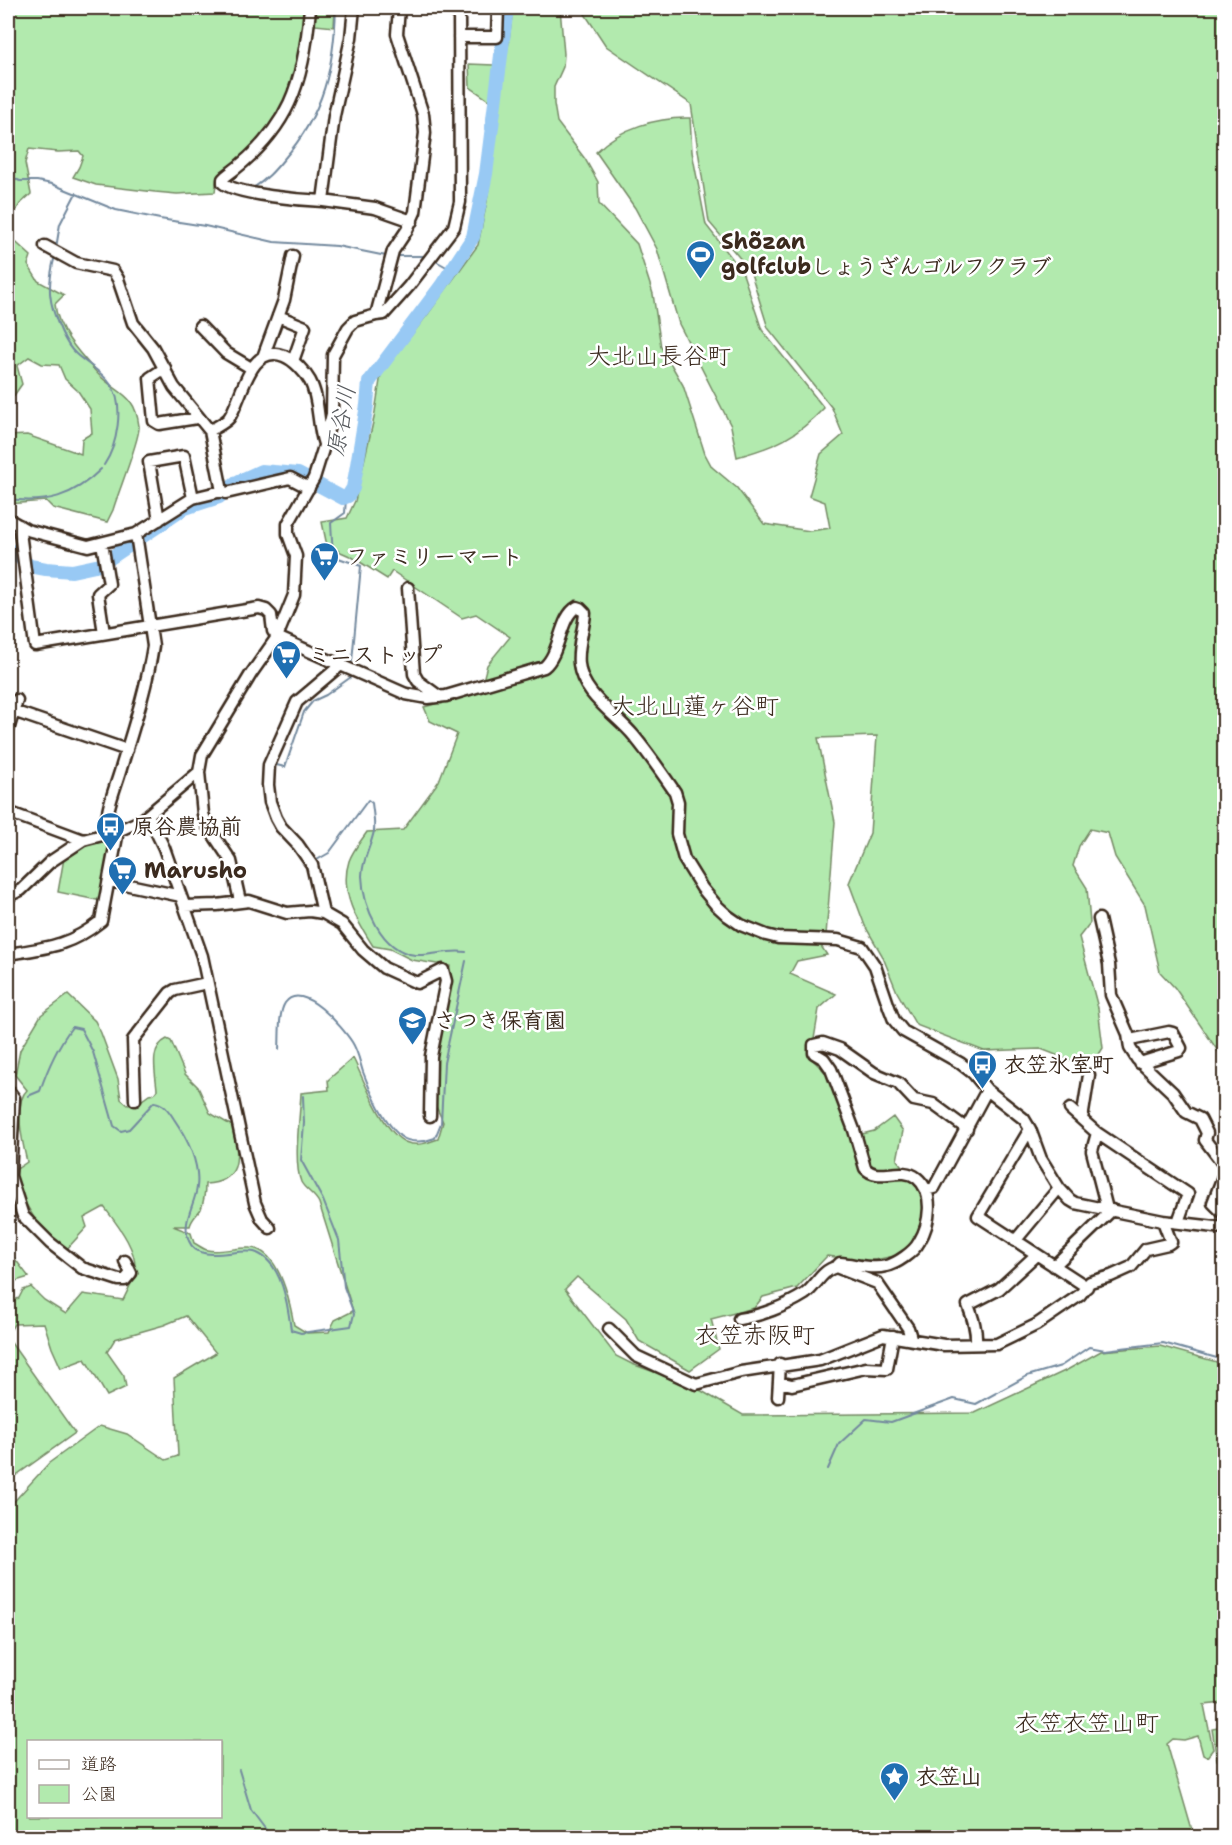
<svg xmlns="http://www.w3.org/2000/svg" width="1232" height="1845" viewBox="0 0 1232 1845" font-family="'Shantell Sans','Klee One',sans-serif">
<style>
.green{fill:#b2eaae;stroke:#768a66;stroke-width:1.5;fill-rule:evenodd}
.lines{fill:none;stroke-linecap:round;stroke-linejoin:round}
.stream{stroke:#73899e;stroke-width:2}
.river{stroke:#98c9f4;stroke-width:14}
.minor-casing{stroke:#3b2a1e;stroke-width:15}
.minor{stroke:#fff;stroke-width:10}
.labels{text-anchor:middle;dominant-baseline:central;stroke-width:5;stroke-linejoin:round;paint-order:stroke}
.poi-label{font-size:22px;font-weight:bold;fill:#3b2a1e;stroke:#fff;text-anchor:start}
.neighbourhood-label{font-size:24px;fill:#3b2a1e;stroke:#fff}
.water-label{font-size:24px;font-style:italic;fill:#575a5e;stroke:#fff}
</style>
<rect width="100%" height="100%" fill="#fff"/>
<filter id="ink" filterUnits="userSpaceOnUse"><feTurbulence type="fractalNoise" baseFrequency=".0167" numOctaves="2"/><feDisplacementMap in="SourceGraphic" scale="12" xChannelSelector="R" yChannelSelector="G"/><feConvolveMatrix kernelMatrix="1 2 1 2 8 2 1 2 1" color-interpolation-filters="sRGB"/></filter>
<g filter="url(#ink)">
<path class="green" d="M8,8H335L334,27L306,24C303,39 301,55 297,70C285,116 255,150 217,177L215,192L177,194L155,192L96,185L73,177L79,167L83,156L79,151L58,152L29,149L25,163L31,194L20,204L8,224Z
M513,8H560L564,54L563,67L554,87V104L557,122L585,159L598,182L599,204L637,244L653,294L661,347L683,385L705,454L712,467L737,488L764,524L810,531L830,528L825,502L809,496L821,454L843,435L832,408L768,328L750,270L709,222L691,104L606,46L581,8H1224V1060L1175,988L1160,972L1145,905L1115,857L1108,833L1090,829L1079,846L1073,866L1087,888L1090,923L1079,937L1098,1008L1103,1048L1098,1056L1069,1060L1041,1049L984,1051L916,1025L897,992L882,955L865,926L849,883L870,833L877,736L818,738L835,822L826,935L819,943L827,955L797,961L790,974L836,994L819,1009L814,1039L809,1056L832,1079L838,1094L839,1110L849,1123L854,1136L874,1131L893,1117L903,1131L897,1160L922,1191L924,1217L920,1236L904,1254L870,1261L827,1256L797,1288L763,1297L754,1308L711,1319L719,1349L690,1370L639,1341L626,1319L577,1277L565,1289L616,1356L632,1364L693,1386L743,1415L975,1413L1067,1370L1101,1351L1160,1346L1224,1364V1703L1204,1705L1213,1749L1207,1757L1203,1755L1198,1736L1184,1740L1173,1739L1167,1744L1194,1837H8V1508L49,1463L100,1426L127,1434L166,1460L178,1456L174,1378L216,1353L186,1316L164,1325L115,1339L107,1352L124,1376L126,1387L107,1396L85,1359L61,1368L52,1348L44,1323L14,1324L8,1334V1303L19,1298L23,1290L31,1287L44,1300L66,1314L83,1294L123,1300C127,1292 132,1283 134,1274C140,1252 117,1224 104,1207L84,1218L87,1227L66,1250L36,1221L24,1201L16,1174L17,1169L27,1162C23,1145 13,1103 27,1090L15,1075L20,1050L41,1015L68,995L95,1021L101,1033L118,1079L121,1099L128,1105L138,1103L149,1095L154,1094L157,1090C156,1073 148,1048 167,1039L171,1041L185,1074L198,1087L210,1113L234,1127C238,1156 243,1182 205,1184C205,1192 204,1201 201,1209C197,1215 192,1218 190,1226H173L191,1233L194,1243C198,1245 203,1249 207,1250C220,1253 236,1247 250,1248C279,1249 290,1302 294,1325L307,1333L329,1332L335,1320L353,1311L319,1203C314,1193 305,1190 301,1182C293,1162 300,1116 301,1093L329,1090L328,1080L353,1058C364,1080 383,1132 405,1142C416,1147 427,1143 438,1139L443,1122L436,1106V1054L450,966L412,960L390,949L373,946C357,921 339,892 349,861C353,850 361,841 367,832L403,830L439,781L457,734L430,721L424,707L480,692L487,665L510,637L476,614L462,618L392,571L387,579L352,557L327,546L322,522L347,518L355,501L374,418L381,374L428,314L478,245L487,201L500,108L470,87L469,64L494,65L508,48ZM28,1742H220V1816H28Z
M690,118L692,152L706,225L742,271L762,330L824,408C797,437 774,447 737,457L731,426L679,324L657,249L635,208L596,152C619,128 658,117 690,118Z
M8,235L31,256L28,265L38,281L64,295L55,304C57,330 81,355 98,374C117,394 135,392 139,426C141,437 117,495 113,510L107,522L53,508L46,501L8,504V436L27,435L81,454L82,439L92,433L90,409L78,391L65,379L59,365L42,364L29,357L17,366L22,384L8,404Z
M107,838L113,841L102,901L58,892L64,858L85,845Z
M8,1250L29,1277L16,1281L8,1271Z
M9,1340L75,1433L8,1481V1341Z
M1224,1727V1761L1217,1760L1212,1729Z"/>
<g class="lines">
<path class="stream" d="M8,176L20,181H37L52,184L116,210L160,219L205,226L274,242L337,246L386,256
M253,188C266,180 274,171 284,159C324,113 334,67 336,8
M56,248L60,224L76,193
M55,255C47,287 48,302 61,331C65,340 69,348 76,354C88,365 102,371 111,385C125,405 117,446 104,465
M396,256H425
M434,260L452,270
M346,498L345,513L331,523L333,556L361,566L352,661
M8,499C46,504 73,497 101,469
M272,764L285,767L304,712L313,701L326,695L351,677
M315,861L329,853L368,800L372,803C373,812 375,822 374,831C371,846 362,861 362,876C363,906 381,951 415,955C432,956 449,949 466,952
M279,1049C280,1036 278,1014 285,1003C302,979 343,1028 352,1042C358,1051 360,1063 363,1072C370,1092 385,1123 400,1136C410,1144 425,1142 435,1138L441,1123L444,1063L466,961
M28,1096L40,1091C48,1067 57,1047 72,1027L81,1029L93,1052L114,1126L121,1131L129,1129L154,1102C164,1103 169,1111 174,1119C187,1138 200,1163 197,1187C195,1205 181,1222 189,1241C199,1266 240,1246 257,1253C283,1264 288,1307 291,1330L301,1333L351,1326L354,1314L344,1287L339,1240L323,1200L301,1160L304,1123L303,1096
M828,1469L839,1444L866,1419L891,1422L954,1399L976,1404L1027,1376L1061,1366L1089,1347L1105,1350L1163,1343L1224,1360
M239,1770L251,1810L272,1838"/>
<path class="river" d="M8,549L30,566L46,569L72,571L100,565L185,508L219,497L239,481L261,471L298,474L343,498L348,496L353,488L357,465L367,405L369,382L441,286L473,237L486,174L507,8"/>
<defs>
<path id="minor" d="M310,8C304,83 289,130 226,176L223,179V183C238,195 302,200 323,201
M354,8L351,38L334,116L323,201L375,208L412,221
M459,37H497L498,8
M45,246L76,263L113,271L118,279L133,323L153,348L174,387L210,431C215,427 225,423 229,418C242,400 249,342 284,356C294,360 305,372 310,381C320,400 317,424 324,444
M376,315L393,251L407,230L415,212L425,133L423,114L397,34L399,8
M278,316L305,327L293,361
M200,326L226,353L251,368
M263,357L284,300L293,256
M165,368L150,378L154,421L159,424L197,418
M210,431L222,491
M8,519L27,530L88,546L136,534L193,498L222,491L226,493L290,478L309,488
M159,520L149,462L184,456L193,498
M19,525L35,645L259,608L266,610L271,615L273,631L277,637L406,694L428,698L446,696L544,667C561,653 559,617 577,607L580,608L585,613C584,630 577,646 579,664C582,695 616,714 634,736C649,754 662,773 675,792L678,802L677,834L684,859L702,888L716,905L728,916L741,925L766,935L778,938L838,940L862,947L875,966L889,1007L894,1020L903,1031L960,1063L973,1073L987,1090L1024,1119L1030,1129L1041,1159L1059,1188L1070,1200L1075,1203L1163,1221L1224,1228
M102,543L109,584L98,594L104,633
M408,588L414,674L418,681L440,697
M13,711L127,750
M8,730L17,700
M199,772L203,814L207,825L231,861L240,901
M8,812L83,840
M148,815L164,848L202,956L255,1203L262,1219L270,1228
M106,833C105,810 116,787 122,765C134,726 147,686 153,646L136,534
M110,881L181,896
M8,896L21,890L50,862L83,840L118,831L142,820L199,772L202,755L251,674L277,637L294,595L296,556L288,534V524L314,478L324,446L332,414L333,355L348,328L355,321L376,315L384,314L409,286L454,227L460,202L459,8
M185,906L217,905L249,901L287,913L310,911L323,913L342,924L363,950L384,968L417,983L443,970L446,981L431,1056L430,1116
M323,913L312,865L298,845L281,827L276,818L270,802L268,785L269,765L297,702L342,664
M1099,919L1109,964L1111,995L1128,1034L1130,1048L1137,1059L1173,1093L1186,1112L1200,1119L1207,1133L1205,1140L1224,1165
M8,954C46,948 70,946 101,921L118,831
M1130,1040L1169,1032L1173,1033L1181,1048L1179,1051L1140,1063
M8,1090L14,1098L10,1176L23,1216L50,1243L82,1268L119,1280H125L131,1273L125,1261
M135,1100L133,1040L170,993L175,990L207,983
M1070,1109L1097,1133L1188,1194L1178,1222
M1082,1119L1089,1075
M1030,1129L978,1216L1087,1287
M1097,1133L1092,1151L1107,1209
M1224,1174L1213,1203L1224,1214
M926,1190L934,1188L987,1090
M1015,1241L1059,1188
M1054,1266L1112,1210
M836,1267L840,1263C855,1264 871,1270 886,1266C896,1264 914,1252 919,1242C930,1224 935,1193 917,1178C901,1165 878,1183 865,1168L854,1130L831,1069L824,1059L814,1053V1045L823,1043L840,1049L874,1073L898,1083L914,1100L933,1104L967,1129
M739,1319C760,1316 786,1306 805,1294C816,1286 822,1270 836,1267L877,1283L908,1328L911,1338
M609,1329L636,1356L696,1384L741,1372L820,1360L883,1335L944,1345L997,1344L1036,1325L1080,1295L1090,1282L1111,1276L1131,1267L1146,1249L1168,1244L1171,1242L1163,1221
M976,1344C977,1330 973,1318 968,1305L999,1289L1036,1255
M779,1382L792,1385L866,1368L887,1369L893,1336
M778,1397L780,1364"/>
</defs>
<use href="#minor" class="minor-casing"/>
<use href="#minor" class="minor"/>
</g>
</g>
<defs>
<symbol id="stadium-pin" viewBox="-11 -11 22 30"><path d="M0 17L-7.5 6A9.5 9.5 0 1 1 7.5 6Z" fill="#1f6fb2" stroke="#fff"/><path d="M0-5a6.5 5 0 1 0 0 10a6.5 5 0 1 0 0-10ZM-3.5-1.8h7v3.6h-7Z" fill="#fff"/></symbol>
<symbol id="supermarket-pin" viewBox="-11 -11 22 30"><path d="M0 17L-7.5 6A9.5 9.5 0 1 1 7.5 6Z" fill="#1f6fb2" stroke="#fff"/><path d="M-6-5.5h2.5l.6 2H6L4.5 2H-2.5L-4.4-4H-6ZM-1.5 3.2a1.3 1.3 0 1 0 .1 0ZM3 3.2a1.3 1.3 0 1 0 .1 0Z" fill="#fff"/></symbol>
<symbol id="bus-pin" viewBox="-11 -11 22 30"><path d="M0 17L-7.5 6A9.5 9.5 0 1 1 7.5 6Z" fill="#1f6fb2" stroke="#fff"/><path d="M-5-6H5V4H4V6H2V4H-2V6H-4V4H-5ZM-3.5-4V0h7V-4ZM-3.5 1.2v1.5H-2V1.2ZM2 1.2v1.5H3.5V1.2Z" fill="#fff"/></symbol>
<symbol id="school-pin" viewBox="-11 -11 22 30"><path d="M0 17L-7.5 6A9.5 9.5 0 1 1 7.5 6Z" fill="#1f6fb2" stroke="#fff"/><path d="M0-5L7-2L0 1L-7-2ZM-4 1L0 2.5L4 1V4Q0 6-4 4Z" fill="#fff"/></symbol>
<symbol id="sight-pin" viewBox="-11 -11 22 30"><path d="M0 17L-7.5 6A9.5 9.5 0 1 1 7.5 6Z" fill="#1f6fb2" stroke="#fff"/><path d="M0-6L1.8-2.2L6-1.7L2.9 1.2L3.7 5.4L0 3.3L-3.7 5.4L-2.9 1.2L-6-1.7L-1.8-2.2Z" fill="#fff"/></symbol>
</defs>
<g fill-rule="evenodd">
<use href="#stadium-pin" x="684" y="238" width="33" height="45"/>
<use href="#supermarket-pin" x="308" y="540" width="33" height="45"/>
<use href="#supermarket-pin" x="270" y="638" width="33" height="45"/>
<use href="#bus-pin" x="94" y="810" width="33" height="45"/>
<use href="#supermarket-pin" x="106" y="854" width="33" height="45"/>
<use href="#school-pin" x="396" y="1004" width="33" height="45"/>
<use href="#bus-pin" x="966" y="1048" width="33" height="45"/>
<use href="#sight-pin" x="878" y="1760" width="33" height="45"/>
</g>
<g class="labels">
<g class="poi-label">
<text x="721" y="241">Shõzan<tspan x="721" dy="25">golfclubしょうざんゴルフクラブ</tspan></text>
<text x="346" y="556">ファミリーマート</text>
<text x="308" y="654">ミニストップ</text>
<text x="132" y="826">原谷農協前</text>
<text x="144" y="870">Marusho</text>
<text x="434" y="1020">さつき保育園</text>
<text x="1004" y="1064">衣笠氷室町</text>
<text x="916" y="1776">衣笠山</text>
</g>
<g class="neighbourhood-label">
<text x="659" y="356">大北山長谷町</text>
<text x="695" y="706">大北山蓮ヶ谷町</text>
<text x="755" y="1335">衣笠赤阪町</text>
<text x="1087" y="1723">衣笠衣笠山町</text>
</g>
<g class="water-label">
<text transform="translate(341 421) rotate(-80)">原谷川</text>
</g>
</g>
<rect width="1232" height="1845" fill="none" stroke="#fff" stroke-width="30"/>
<rect x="15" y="15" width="1202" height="1815" fill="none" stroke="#3b2a1e" stroke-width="2" filter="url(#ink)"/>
<rect x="27" y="1740" width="195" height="78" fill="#ffffff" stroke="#b1aaa5" stroke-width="1.5"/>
<rect x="39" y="1760" width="30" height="9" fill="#ffffff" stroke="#b1aaa5" stroke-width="1.5"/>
<text x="81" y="1770" font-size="18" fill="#3b2a1e">道路</text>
<rect x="39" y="1785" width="30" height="18" fill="#b2eaae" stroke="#b1aaa5" stroke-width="1.5"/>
<text x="81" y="1800" font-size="18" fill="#3b2a1e">公園</text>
</svg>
